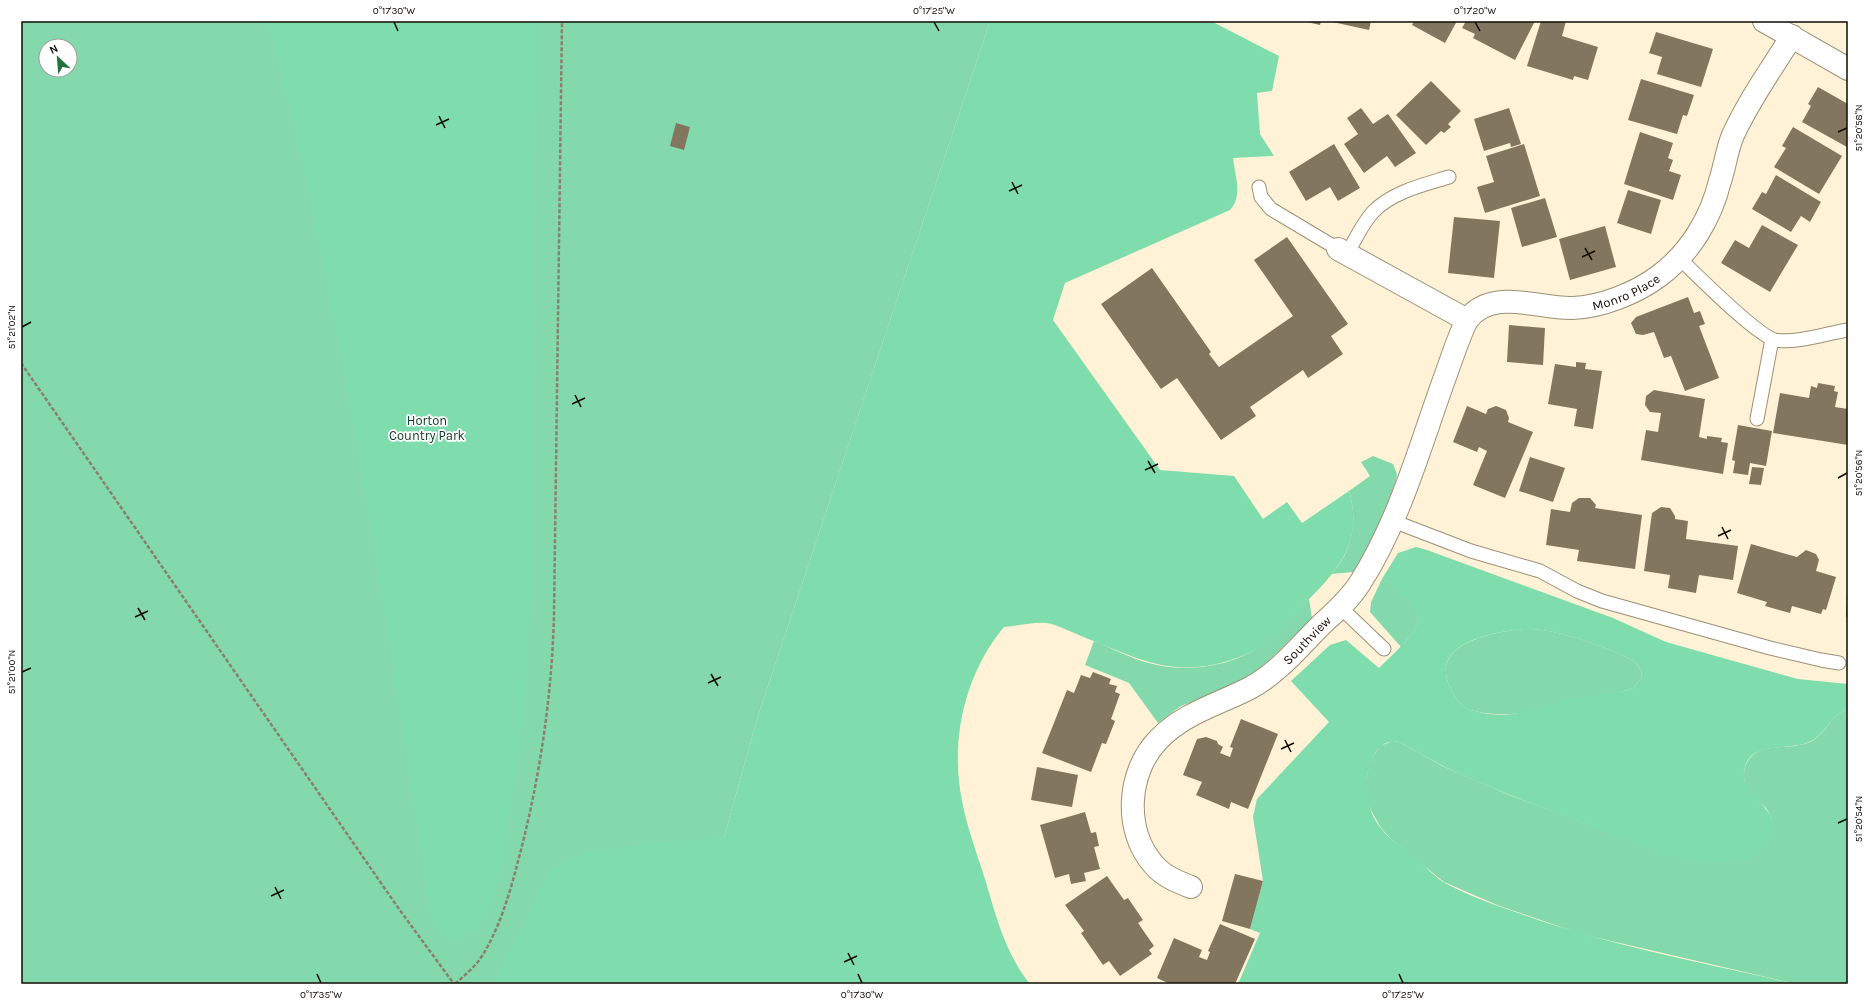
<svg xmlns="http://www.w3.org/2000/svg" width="1869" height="1005" viewBox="0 0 1869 1005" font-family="Karla,sans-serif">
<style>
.green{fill:#84d9ac;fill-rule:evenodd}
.forest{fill:#7fdcac;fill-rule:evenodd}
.building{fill:#82765e}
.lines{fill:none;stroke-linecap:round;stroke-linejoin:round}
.lane-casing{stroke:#9c8f76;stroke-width:15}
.street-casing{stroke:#9c8f76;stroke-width:24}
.path{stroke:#89806e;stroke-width:2.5;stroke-dasharray:4 2;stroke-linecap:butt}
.lane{stroke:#fff;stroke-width:13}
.street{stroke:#fff;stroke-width:22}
.ticks{fill:none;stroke:#0f0b03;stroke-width:1.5}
.labels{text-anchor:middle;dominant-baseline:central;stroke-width:3.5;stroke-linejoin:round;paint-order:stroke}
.street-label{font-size:13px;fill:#0f0b03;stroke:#fff}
.park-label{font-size:13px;fill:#0e3825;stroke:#fff}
.neatline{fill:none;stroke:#0f0b03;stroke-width:1.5}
.ticks-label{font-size:10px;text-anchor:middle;fill:#0f0b03}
</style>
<rect width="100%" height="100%" fill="#fff2d6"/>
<path class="green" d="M21,21H990L758,716L724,837L634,984H21ZM46,46H70V70H46Z
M1373,456L1393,464L1397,474L1396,480L1376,535L1353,572L1332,574C1353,550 1358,521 1349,491L1370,476L1361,462Z
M1382,579C1396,588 1423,603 1417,623C1415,632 1407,639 1401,647L1370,612L1371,602Z
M1309,599L1312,618L1256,673L1234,686L1181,706L1158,723L1129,683L1085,665L1094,641C1111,648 1128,657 1145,662C1178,672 1217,669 1247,654C1269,644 1292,616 1309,599Z
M1523,629C1531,629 1540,629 1548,631C1571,635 1613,649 1633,661C1638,665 1642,671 1642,677L1633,688L1624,691C1579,699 1518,723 1475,711C1461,708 1456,699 1450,687C1429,643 1494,632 1523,629Z
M1848,709V984H1796L1581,934L1497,905L1444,882L1391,839L1381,828L1368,805L1366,796V781L1369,765L1374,755L1380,746L1393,741L1399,742L1442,766L1512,796L1662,853L1772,830C1772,825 1772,819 1770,815C1766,804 1754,800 1748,790C1740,776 1744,758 1759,751C1774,745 1794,749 1810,742C1827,734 1829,716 1848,709Z"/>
<path class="forest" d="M268,21H535L531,594L524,715L503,858L494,895L484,920L473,933L460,940L448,938L441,934L432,921C385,620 345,317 268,21Z
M990,21H1211L1279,56L1272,91L1257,93L1260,134L1274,156L1233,158C1235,175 1243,197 1230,210L1065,283L1053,320L1160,470L1234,476L1263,519L1287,502L1302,523L1349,491C1362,535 1345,562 1315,593C1298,610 1281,632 1261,646C1251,653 1240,657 1228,661C1171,678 1137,658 1086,638C1075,634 1057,624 1046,623C1033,622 1017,626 1004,627C964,675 950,741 962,801C967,827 977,854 985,879C996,916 1005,953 1030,984H493L527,920L546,876L561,863L584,853L666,842L724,837L758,716Z
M1416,547L1427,550L1613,618L1666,642L1798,679L1848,684V709C1829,716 1827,734 1809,742C1793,749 1762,745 1751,756C1746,761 1745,766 1744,773C1742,802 1788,807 1767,842C1764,847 1758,854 1752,857C1734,867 1681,859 1661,853C1638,846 1615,836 1593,827C1543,808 1493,789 1445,767C1429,759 1414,750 1399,742C1387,740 1378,746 1373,757C1359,786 1367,818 1391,839C1398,845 1406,850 1413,856C1424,864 1433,876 1445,883C1469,896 1495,905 1521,914C1610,946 1704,963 1796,984H1238L1260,933L1250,929L1263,881L1253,817L1257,799L1329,722L1291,681L1330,645L1346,640L1379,668C1420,628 1438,617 1382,579L1398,553ZM1523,629C1531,629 1540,629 1548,631C1571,635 1613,649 1633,661C1638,665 1642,671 1642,677L1633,688L1624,691C1604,694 1583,695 1564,701C1532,709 1509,721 1475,711C1461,708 1456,699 1450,687C1429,643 1493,632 1523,629Z"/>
<path class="building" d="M1303,21H1321L1320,25Z
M1328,21H1371L1369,30Z
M1414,21H1457L1445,43L1412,25Z
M1466,21H1535L1515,60L1473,38L1475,34L1462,28Z
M1541,21H1566L1562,36L1598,47L1588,80L1574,76L1573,80L1527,66Z
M1656,32L1713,49L1701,87L1657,74L1662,57L1649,53Z
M1641,79L1694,95L1687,116L1683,115L1677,134L1628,120Z
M1431,81L1461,111L1448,124L1451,127L1444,133L1441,131L1426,145L1396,115Z
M1818,87L1848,104L1847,147L1802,122L1811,106L1808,104Z
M1361,108L1373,124L1388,114L1416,153L1395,167L1387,156L1364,173L1344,144L1358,134L1347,118Z
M1509,108L1521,144L1511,147L1510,143L1484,151L1474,119Z
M676,123L690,127L684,150L670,146Z
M1793,127L1842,156L1819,194L1774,167L1786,148L1782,146Z
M1640,132L1673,143L1668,158L1673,160L1669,171L1681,175L1673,200L1624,184Z
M1334,144L1360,188L1338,201L1330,187L1306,201L1289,172Z
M1524,144L1540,196L1485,213L1477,187L1494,182L1486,156Z
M1776,175L1821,202L1810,222L1801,216L1791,232L1752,209L1762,192L1766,194Z
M1628,190L1661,200L1651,234L1617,223Z
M1545,198L1557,237L1522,247L1511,208Z
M1454,217L1500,221L1494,278L1448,273Z
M1762,225L1798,245L1770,292L1721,263L1735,240L1749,248Z
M1605,226L1616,267L1570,280L1559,239Z
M1287,237L1348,324L1331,336L1343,354L1308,378L1303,370L1250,407L1256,416L1221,440L1177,378L1161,389L1101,304L1152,268L1211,352L1209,354L1219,367L1293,316L1254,260Z
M1688,297L1694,313L1700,311L1705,324L1699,326L1719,378L1685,391L1671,356L1664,358L1654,332L1643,335L1636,334L1631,323L1636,317Z
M1509,325L1545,328L1543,365L1507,362Z
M1576,362L1586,363L1585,369L1602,371L1593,429L1574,426L1577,409L1548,404L1555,364L1576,367Z
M1818,383L1835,386L1834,391L1838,392L1835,407L1848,409V445L1773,433L1780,393L1809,398L1811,386L1817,388Z
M1654,390L1705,399L1699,437L1707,439V436L1722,438L1721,442L1728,443L1723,474L1641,460L1646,430L1658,432L1661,413L1650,412L1645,405L1646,396Z
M1467,406L1486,414L1488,409L1496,406L1506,410L1509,418L1508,422L1533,432L1505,498L1473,485L1487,451L1479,447L1477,452L1453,442Z
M1738,425L1772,431L1766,466L1750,463L1748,475L1733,473L1735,461L1732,460Z
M1530,457L1565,468L1553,502L1519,491Z
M1752,467L1764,468L1761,485L1749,484Z
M1579,498H1590L1596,505L1595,508L1642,515L1635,569L1577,561L1579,550L1546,545L1551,509L1570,512L1572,503Z
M1661,507L1670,508L1675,516V519L1688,521L1686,539L1738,546L1733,580L1699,575L1696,593L1668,588L1670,575L1644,571L1652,513Z
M1751,544L1797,557L1806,550L1816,554L1819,560L1816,571L1836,577L1826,610L1823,609L1821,614L1792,606L1790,613L1765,606L1767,602L1737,593Z
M1847,590H1848V617H1846Z
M1093,672L1111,679L1109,684L1117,686L1115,692L1120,694L1111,719L1115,721L1106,744L1102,743L1091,772L1042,753L1067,690L1074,693L1081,675L1090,678Z
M1241,719L1278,734L1248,809L1231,802L1229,809L1196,795L1202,782L1183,775L1197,739L1206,737L1217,741L1218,744L1223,747L1220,753L1230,757L1233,748L1230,747Z
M1037,767L1078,775L1072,807L1031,800Z
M1085,812L1091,833L1096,832L1099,846L1094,847L1100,869L1084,873L1086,881L1071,884L1069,874L1055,878L1040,825Z
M1235,874L1263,881L1250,929L1222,921Z
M1107,876L1124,900L1128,898L1143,920L1138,923L1154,946L1149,950L1152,954L1120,976L1109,961L1103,965L1081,933L1084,931L1065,905Z
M1220,924L1255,939L1235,984H1170L1157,978L1174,938L1202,950L1199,957L1207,960L1210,952L1208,951Z"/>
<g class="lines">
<defs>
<path id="lane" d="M1259,187L1261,197L1271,209L1338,249
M1347,254C1355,240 1362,224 1373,212C1392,192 1423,185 1449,177
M1679,258C1697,275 1756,335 1775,340C1795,344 1828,333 1848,330
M1757,419L1772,339
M1393,521L1471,551L1540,571L1577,591L1602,601L1770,648L1821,660L1839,663
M1340,607L1384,649"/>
<g id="street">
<path d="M1764,21L1848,69"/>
<path id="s1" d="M1338,249L1467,320C1492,287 1538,309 1572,308C1602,307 1636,293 1659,276C1690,253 1711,218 1720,181C1725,166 1727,149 1733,135C1749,100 1772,68 1792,36"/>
<path id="s2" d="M1191,887C1178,882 1163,876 1154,865C1123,831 1127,771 1159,739C1184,713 1219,704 1250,688C1278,673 1299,647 1321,625C1335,612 1350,599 1360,583C1400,520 1420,446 1445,377C1452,358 1458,338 1467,320"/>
</g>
</defs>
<use href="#lane" class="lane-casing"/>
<use href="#street" class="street-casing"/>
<path class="path" d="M21,363L399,909L454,984
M455,984C465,975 475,967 482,956C499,929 509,896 517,865C539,784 552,698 554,614L562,21"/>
<use href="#lane" class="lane"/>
<use href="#street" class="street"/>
</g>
<path class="ticks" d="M394,22L398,31M934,22L939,31M1475,22L1480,31M439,116L445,128M436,125L449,119M1838,132L1847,128M1012,182L1018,194M1009,191L1022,185M1585,248L1592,260M1582,257L1595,251M22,327L31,322M575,395L581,407M572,404L585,398M1148,461L1155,473M1145,470L1158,464M1838,478L1847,473M1722,527L1728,539M1718,536L1731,530M138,608L145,620M135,617L148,611M22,672L31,668M711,674L718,686M708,683L721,677M1285,740L1291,752M1281,749L1294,743M1838,823L1847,819M275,887L281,899M271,896L284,890M848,953L854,965M844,962L857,956M317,974L321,983M858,974L862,983M1399,974L1403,983"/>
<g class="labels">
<g class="street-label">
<text stroke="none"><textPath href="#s1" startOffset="315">Monro Place</textPath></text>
<text stroke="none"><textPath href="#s2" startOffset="361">Southview</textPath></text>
</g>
<g class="park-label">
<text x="427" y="420">Horton<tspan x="427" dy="15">Country Park</tspan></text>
</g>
</g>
<rect width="1869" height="1005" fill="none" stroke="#ffffff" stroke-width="44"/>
<g transform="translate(58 58) rotate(334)"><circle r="19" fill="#ffffff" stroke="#9f9d9a"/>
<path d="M0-3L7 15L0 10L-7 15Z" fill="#247140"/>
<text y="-6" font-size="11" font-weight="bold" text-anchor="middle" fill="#0f0b03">N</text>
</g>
<rect x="22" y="22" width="1825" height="961" class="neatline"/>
<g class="ticks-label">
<text x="394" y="14">0°17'30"W</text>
<text x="934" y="14">0°17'25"W</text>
<text x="1475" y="14">0°17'20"W</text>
<text transform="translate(1858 128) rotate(-90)" y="4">51°20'58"N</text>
<text transform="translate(11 327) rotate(-90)" y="4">51°21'02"N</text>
<text transform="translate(1858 473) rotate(-90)" y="4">51°20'56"N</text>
<text transform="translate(11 672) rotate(-90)" y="4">51°21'00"N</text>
<text transform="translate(1858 819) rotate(-90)" y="4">51°20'54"N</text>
<text x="321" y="998">0°17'35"W</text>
<text x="862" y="998">0°17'30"W</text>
<text x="1403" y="998">0°17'25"W</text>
</g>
</svg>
